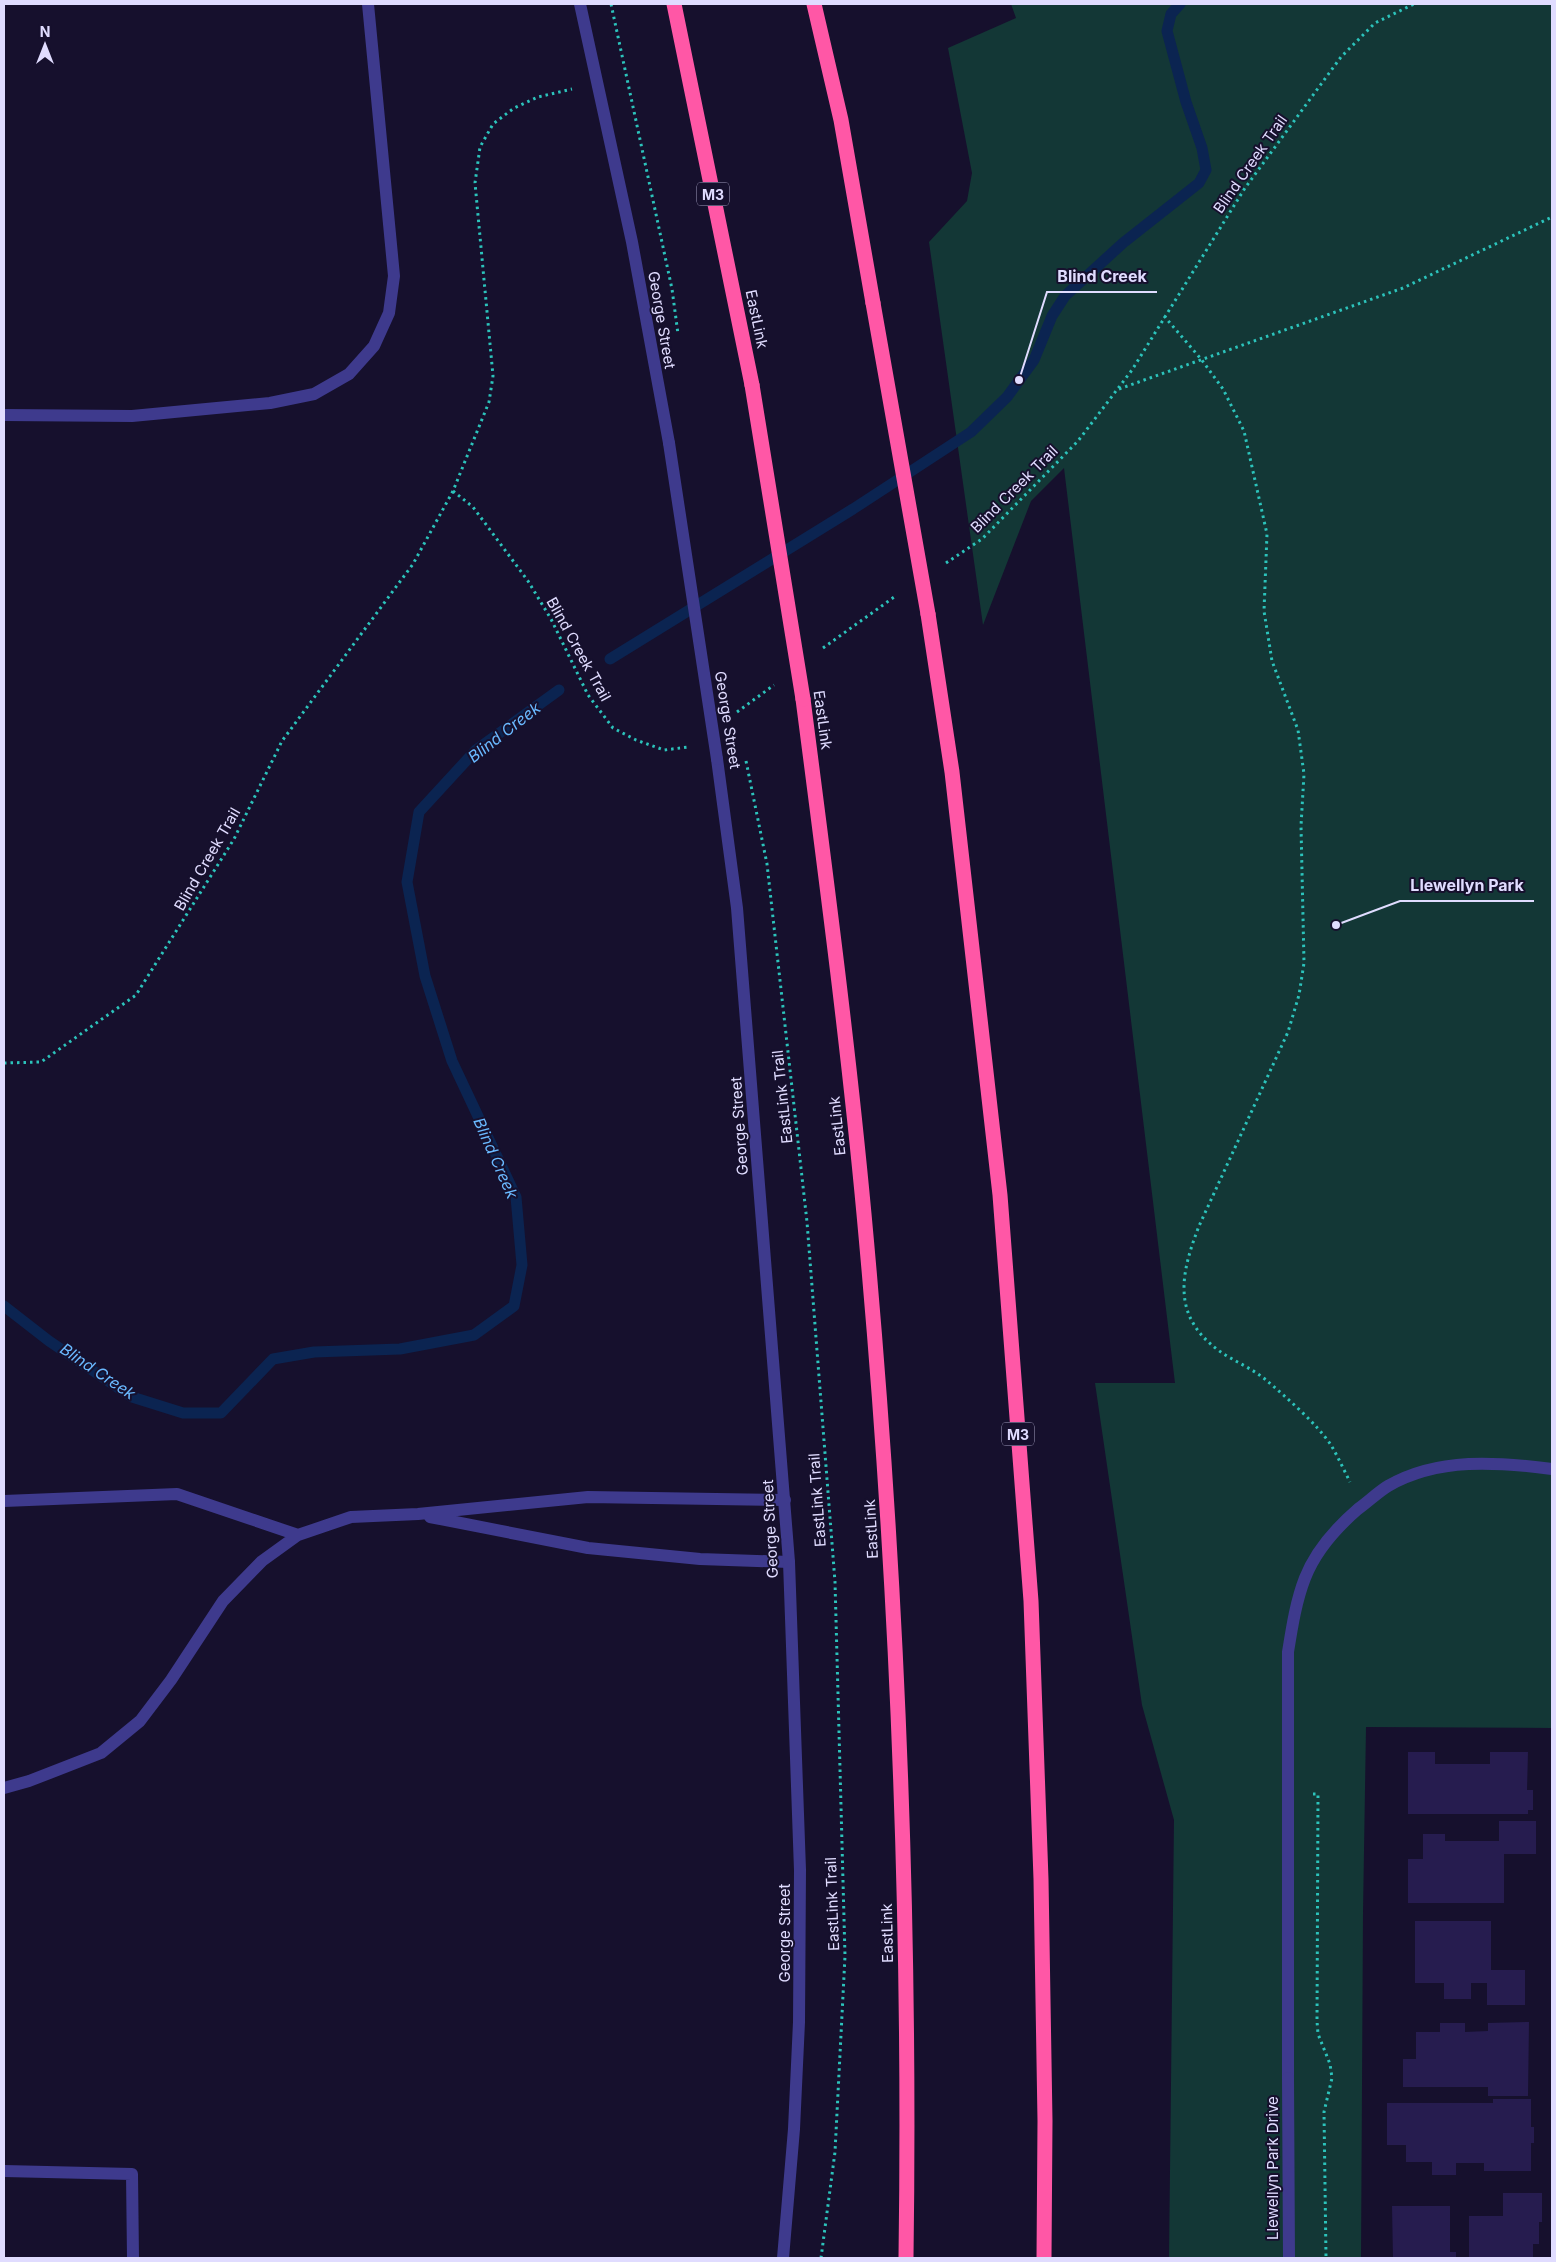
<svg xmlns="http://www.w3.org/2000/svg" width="1556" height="2262" viewBox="0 0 1556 2262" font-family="Inter,sans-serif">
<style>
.green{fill:#133736}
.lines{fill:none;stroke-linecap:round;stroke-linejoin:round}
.stream{stroke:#0b2451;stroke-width:11}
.building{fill:#261c4f}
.path{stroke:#2cc3bb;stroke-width:3;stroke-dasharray:2.5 4;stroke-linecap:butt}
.lane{stroke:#3e3a8d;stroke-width:12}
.street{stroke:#3e3a8d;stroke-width:12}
.highway{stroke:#ff57a6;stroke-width:15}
.street-bridge{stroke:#3e3a8d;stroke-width:12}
.highway-bridge{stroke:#ff57a6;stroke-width:15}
.labels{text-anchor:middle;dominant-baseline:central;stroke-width:4;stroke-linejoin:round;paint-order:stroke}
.shield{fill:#16102d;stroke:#a39fc0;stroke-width:1}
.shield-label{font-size:14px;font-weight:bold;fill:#e0dcff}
.street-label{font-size:15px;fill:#e0dcff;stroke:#16102d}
.water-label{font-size:16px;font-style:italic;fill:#6ab9ff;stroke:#16102d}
.leader{fill:none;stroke:#e0dcff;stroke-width:2}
.callout-dot{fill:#e0dcff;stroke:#16102d;stroke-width:2}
.callout-label{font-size:16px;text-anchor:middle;font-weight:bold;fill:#e0dcff;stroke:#16102d;stroke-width:4;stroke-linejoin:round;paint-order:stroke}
</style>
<rect width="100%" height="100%" fill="#16102d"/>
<path class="green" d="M1011,4H1552V1728L1366,1727L1363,1913L1361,2258H1169L1174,1820L1142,1705L1095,1383H1175L1064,468L1031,501L983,625L929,242L967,201L972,173L948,48L1016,18Z"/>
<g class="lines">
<path class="stream" d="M610,659L853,509L971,432L1007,397L1034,360L1052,316L1065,296L1123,243L1199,183L1206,170L1202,148L1186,102L1167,31L1171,14L1180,4
M4,1306L49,1341L132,1397L183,1413H221L273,1359L314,1352L400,1349L474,1335L514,1306L522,1265L516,1197L452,1061L425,976L407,882L419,812L476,750L559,690"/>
</g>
<path class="building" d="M1408,1752H1435V1764H1490V1752H1528L1527,1790H1533V1810H1528V1814H1408Z
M1499,1821H1536V1854H1504V1903H1408V1859H1423V1834H1445V1841H1499Z
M1415,1921H1491V1970H1525V2005H1487V1983H1471V1999H1444V1983H1415Z
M1529,2022L1528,2096H1488V2087H1403V2059H1416V2032H1440V2023H1465V2032L1488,2031V2023Z
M1493,2099H1531V2127H1534V2143H1531V2171H1484V2163H1456V2175H1432V2162H1406V2145H1387V2103H1493Z
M1503,2193H1542V2222H1539V2244H1533V2258H1469V2216H1503Z
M1392,2206H1450V2252H1456V2258H1393Z"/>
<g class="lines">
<path class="path" d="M611,4L672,289L678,334
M1164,316L1201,359L1223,389L1244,431L1267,534L1264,611L1272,661L1298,730L1304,774L1301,826L1304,963L1299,995L1288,1032L1199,1226C1181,1273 1171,1315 1218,1350C1233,1361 1252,1368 1266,1380C1286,1397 1317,1424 1331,1445C1338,1457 1344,1470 1350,1482
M1119,389L1403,288L1552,217
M453,491L473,507L528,581L551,619L588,695L613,728L636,740L664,750L689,747
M946,563L982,539L1078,441L1132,370L1245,188L1341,57L1375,23L1414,4
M823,648L897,595
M737,712L774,685
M746,761L767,864L807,1222L835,1582L845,1956L835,2152L821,2258
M4,1063L41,1062L136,995L234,839L282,741L413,564L453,491L489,402L493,376L475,183L480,147L493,124L514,108L538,97L572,89
M1313,1794H1318L1317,2021L1318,2034L1330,2064L1332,2078L1324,2112L1326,2258"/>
<path class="lane" d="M4,415L132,416L270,403L314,394L349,374L374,346L389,313L394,276L368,4
M4,1501L177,1494L298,1535
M430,1517L588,1548L700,1559L789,1562
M4,1788L29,1781L101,1753L140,1721L171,1680L223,1601L262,1561L298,1535L351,1517L418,1514L588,1497L785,1500
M1288,2078V1652C1292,1627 1296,1601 1305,1578C1316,1550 1336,1528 1358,1509C1368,1502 1378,1492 1388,1486C1438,1457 1498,1462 1552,1469
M4,2171L132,2174L133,2258"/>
<path class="street" d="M580,4L632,242L669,443
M717,759L737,908L789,1562L800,1870L799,2022L794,2129L783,2258
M1288,2078L1289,2258"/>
<path class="highway" d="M674,4L752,385
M814,4L841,120L873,303
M928,614L952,772L1000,1195L1031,1601L1041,1879L1045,2121L1044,2258
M803,699C825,870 848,1042 864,1214C896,1559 911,1911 906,2258"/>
<path class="street-bridge" d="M669,443L717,759"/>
<path class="highway-bridge" d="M873,303L928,614
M752,385L803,699"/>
</g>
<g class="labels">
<g class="shield">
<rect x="697" y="182.5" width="32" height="23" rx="4"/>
<rect x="1002" y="1422.5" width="32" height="23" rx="4"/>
</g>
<g class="shield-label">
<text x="713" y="194">M3</text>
<text x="1018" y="1434">M3</text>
</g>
<g class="street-label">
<text transform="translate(1250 164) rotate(-55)">Blind Creek Trail</text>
<text transform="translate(757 319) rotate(78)">EastLink</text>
<text transform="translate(662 320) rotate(80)">George Street</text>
<text transform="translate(1014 489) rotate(-45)">Blind Creek Trail</text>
<text transform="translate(579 649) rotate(61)">Blind Creek Trail</text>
<text transform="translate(728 720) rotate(81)">George Street</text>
<text transform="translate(823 720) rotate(82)">EastLink</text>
<text transform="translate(207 859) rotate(-60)">Blind Creek Trail</text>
<text transform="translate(782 1097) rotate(-96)">EastLink Trail</text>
<text transform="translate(739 1126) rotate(-94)">George Street</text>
<text transform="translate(837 1126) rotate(-96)">EastLink</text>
<text transform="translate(817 1500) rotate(-94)">EastLink Trail</text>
<text transform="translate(770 1529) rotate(-93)">George Street</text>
<text transform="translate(871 1529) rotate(-93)">EastLink</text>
<text transform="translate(832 1904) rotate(-92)">EastLink Trail</text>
<text transform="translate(784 1933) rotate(-90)">George Street</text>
<text transform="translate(887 1933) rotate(-91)">EastLink</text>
<text transform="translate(1272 2168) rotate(-90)">Llewellyn Park Drive</text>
</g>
<g class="water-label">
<text transform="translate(504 732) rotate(-38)">Blind Creek</text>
<text transform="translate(496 1158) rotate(66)">Blind Creek</text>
<text transform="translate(98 1371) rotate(34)">Blind Creek</text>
</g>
</g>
<path class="leader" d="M1019 380L1047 292H1157M1336 925L1400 901H1534"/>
<g class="callout-dot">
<circle cx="1019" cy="380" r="5"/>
<circle cx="1336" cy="925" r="5"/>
</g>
<g class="callout-label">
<text x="1102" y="282">Blind Creek</text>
<text x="1467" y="891">Llewellyn Park</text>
</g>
<rect width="1556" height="2262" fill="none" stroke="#e0dcff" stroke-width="10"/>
<g transform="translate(45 45)" stroke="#16102d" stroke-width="4" paint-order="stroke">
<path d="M0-4L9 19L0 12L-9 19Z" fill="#e0dcff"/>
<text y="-8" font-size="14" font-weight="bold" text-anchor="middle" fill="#e0dcff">N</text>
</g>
</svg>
